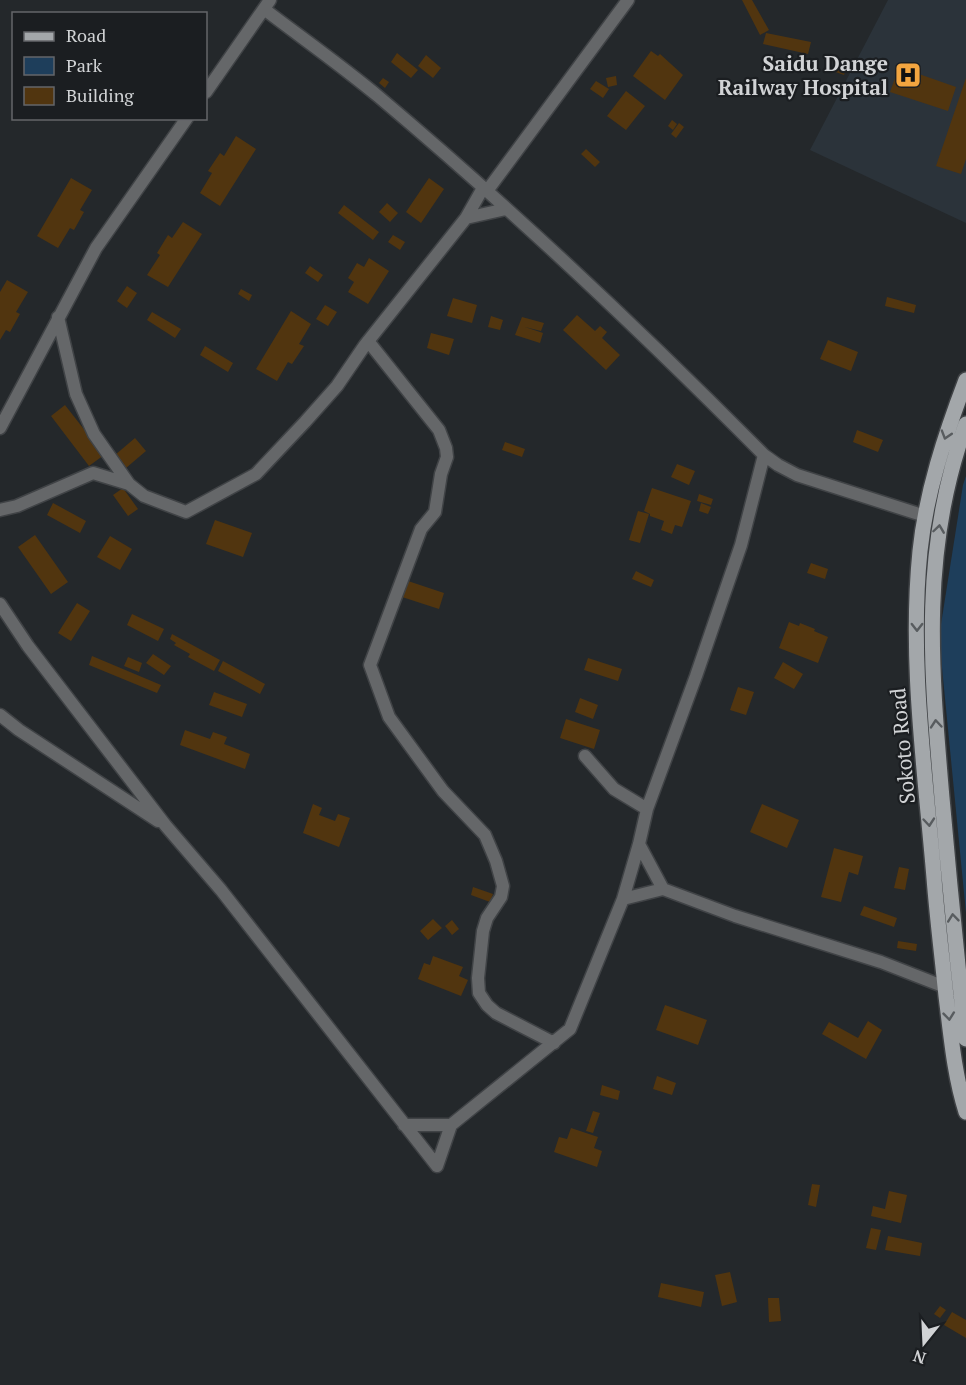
<svg xmlns="http://www.w3.org/2000/svg" width="966" height="1385" viewBox="0 0 966 1385" font-family="'PT Serif',serif">
<style>
.built{fill:#2b333a}
.green{fill:#1e3e5b}
.building{fill:#51350f}
.lines{fill:none;stroke-linecap:round;stroke-linejoin:round}
.street-casing{stroke:#404346;stroke-width:15}
.primary-casing{stroke:#404346;stroke-width:18}
.street{stroke:#656769;stroke-width:12}
.primary{stroke:#a3a7aa;stroke-width:15}
.oneway{stroke:#585c5f}
.labels{text-anchor:middle;dominant-baseline:central;stroke-width:4.5;stroke-linejoin:round;paint-order:stroke}
.poi-label{font-size:21px;font-weight:bold;fill:#d1d3d5;stroke:#1b1e21;text-anchor:end}
.street-label{font-size:21px;fill:#d1d3d5;stroke:#1b1e21}
</style>
<rect width="100%" height="100%" fill="#24282b"/>
<path class="built" d="M888,0H966V223L810,150Z"/>
<path class="green" d="M966,476V913L939,637L963,485Z"/>
<path class="building" d="M742,0H752L769,30L760,35Z
M766,33L811,42L808,54L763,44Z
M651,51L658,56L660,54L683,75L665,100L633,76Z
M397,53L418,70L411,78L391,62Z
M426,55L441,68L433,78L418,66Z
M835,63L847,67L844,75L833,71Z
M899,67L956,87L948,111L890,92Z
M616,76L617,85L608,87L606,78Z
M383,78L389,82L385,88L379,83Z
M966,78V159L961,174L936,166Z
M596,81L609,89L603,98L590,89Z
M626,91L645,106L626,130L607,116Z
M672,120L677,124L673,130L668,126Z
M679,123L684,127L676,138L671,134Z
M236,136L256,149L220,206L200,193L212,173L208,171L220,153L224,156Z
M586,149L600,162L595,167L581,154Z
M71,178L92,190L80,210L84,212L74,230L70,228L58,248L37,236Z
M429,178L444,189L421,223L406,212Z
M387,203L398,213L390,222L379,212Z
M344,205L379,232L373,240L338,213Z
M183,222L202,234L168,287L147,275L160,255L157,253L168,235L172,238Z
M393,235L405,242L400,250L388,242Z
M369,258L389,271L368,304L348,292L354,282L348,278L357,263L364,267Z
M310,266L323,275L318,282L305,273Z
M7,280L28,292L16,312L20,314L10,332L6,330L0,340V292Z
M127,286L137,293L127,308L117,301Z
M241,289L252,295L249,301L238,294Z
M887,297L916,305L914,313L885,306Z
M453,298L477,305L472,323L447,316Z
M325,305L337,312L328,326L316,319Z
M291,311L311,324L299,344L304,346L292,364L288,362L277,381L256,369Z
M152,312L181,329L175,338L147,320Z
M577,315L595,331L600,326L607,332L602,338L620,355L606,370L563,330Z
M491,316L503,320L500,330L488,327Z
M522,317L544,323L541,331L525,327L543,333L540,343L515,335Z
M431,333L454,339L449,355L427,348Z
M828,340L858,352L851,371L820,359Z
M205,346L233,363L228,372L200,355Z
M65,405L104,455L89,466L51,416Z
M857,430L883,440L878,452L853,442Z
M135,438L146,451L126,468L115,455Z
M505,442L525,449L522,457L502,450Z
M677,464L695,471L689,485L671,477Z
M123,488L138,509L128,516L113,495Z
M652,488L691,501L682,527L675,525L672,534L661,530L664,521L650,516V514L644,511Z
M699,494L713,499L711,505L697,501Z
M53,503L86,521L80,533L47,515Z
M701,503L711,507L708,514L699,511Z
M638,511L649,514L640,543L629,540Z
M215,520L252,533L243,557L206,544Z
M35,535L68,582L51,594L18,547Z
M110,536L132,549L120,570L97,557Z
M811,563L828,569L825,579L807,573Z
M636,571L654,580L651,587L632,579Z
M408,581L444,593L439,609L402,597Z
M77,603L90,611L71,641L58,633Z
M132,614L164,629L158,641L127,625Z
M789,622L799,626L800,623L815,629L814,631L828,637L818,663L779,648Z
M172,634L220,660L214,671L188,657L190,654L174,645L176,643L170,639Z
M153,654L171,666L164,675L146,663Z
M92,656L161,685L157,693L89,665Z
M128,657L142,663L139,672L124,666Z
M588,658L622,669L618,681L584,670Z
M223,661L265,684L260,694L218,671Z
M783,662L803,674L794,689L774,678Z
M738,687L754,692L746,715L730,710Z
M214,692L247,704L242,717L209,705Z
M580,698L598,705L593,719L575,712Z
M566,719L600,730L594,749L560,738Z
M185,730L210,739L213,732L227,737L224,744L250,754L245,769L180,745Z
M313,804L322,808L319,815L335,821L338,814L350,818L339,847L303,833Z
M762,804L799,820L787,848L750,832Z
M834,848L863,856L858,875L849,872L841,902L821,897Z
M899,867L909,869L905,890L894,888Z
M473,887L493,894L490,902L471,895Z
M864,906L897,918L894,927L860,915Z
M433,919L442,928L428,940L420,931Z
M452,920L459,929L452,935L445,926Z
M898,941L917,944L916,951L897,948Z
M433,956L463,967L459,976L468,980L461,996L418,979L424,963L430,965Z
M665,1005L707,1020L698,1045L656,1030Z
M868,1021L882,1030L866,1059L822,1034L829,1022L858,1038Z
M657,1076L676,1083L672,1095L653,1089Z
M602,1085L620,1091L618,1100L600,1095Z
M593,1111L600,1113L593,1133L586,1131Z
M571,1128L598,1137L594,1148L602,1151L597,1167L554,1152L559,1137L567,1139Z
M812,1184L820,1185L816,1207L808,1205Z
M889,1191L907,1195L901,1223L871,1216L873,1206L885,1209Z
M871,1228L881,1230L876,1250L866,1248Z
M888,1236L922,1243L920,1256L885,1250Z
M730,1272L737,1302L722,1306L715,1275Z
M661,1283L704,1292L701,1307L658,1297Z
M768,1298H779L781,1321L769,1322Z
M940,1306L946,1310L940,1318L934,1314Z
M952,1312L966,1320V1338L944,1325Z"/>
<g class="lines">
<defs>
<path id="street" d="M264,9C302,38 342,66 379,97C513,210 641,331 764,455L778,465L797,475L925,516
M206,92L270,0
M487,191L628,0
M466,218L506,209
M58,317L76,394L94,434L129,484L144,496L186,512L256,474L305,422L337,386L365,345L466,218L483,188
M368,341L439,430L446,448L447,457L441,474L435,512L421,529L370,665L389,717L443,791L485,835L496,861L503,886L501,897L487,918L483,931L478,978L479,993L487,1005L496,1013L554,1043
M0,428L96,248L187,118
M0,510L17,506L93,473L129,484
M0,604L28,646L166,826L221,890L437,1166
M0,715L19,730L158,821
M585,756L614,789L647,809
M639,844L663,889
M623,899L663,889L735,916L881,962L945,987
M404,1125H451
M437,1166L451,1125L570,1029L623,899L639,844L647,809L696,676L741,545L764,455"/>
<path id="primary" d="M966,380C945,435 926,493 920,551C909,660 925,770 934,878C937,917 942,956 946,996C951,1035 954,1074 966,1112
M966,424C920,549 931,669 942,798C949,879 957,959 966,1039"/>
</defs>
<use href="#street" class="street-casing"/>
<use href="#primary" class="primary-casing"/>
<use href="#street" class="street"/>
<use href="#primary" class="primary"/>
</g>
<defs><path id="oneway-chevron" d="M-2-3.5L2.5 0L-2 3.5" fill="none" stroke-width="1.6" stroke-linecap="round" stroke-linejoin="round" transform="scale(1.5)"/></defs>
<g class="oneway">
<use href="#oneway-chevron" transform="translate(946 435) rotate(107)"/>
<use href="#oneway-chevron" transform="translate(939 529) rotate(-82)"/>
<use href="#oneway-chevron" transform="translate(917 627) rotate(90)"/>
<use href="#oneway-chevron" transform="translate(936 724) rotate(-95)"/>
<use href="#oneway-chevron" transform="translate(929 822) rotate(85)"/>
<use href="#oneway-chevron" transform="translate(953 918) rotate(-96)"/>
<use href="#oneway-chevron" transform="translate(949 1016) rotate(84)"/>
</g>
<defs>
<symbol id="hospital-square" viewBox="-11 -11 22 22"><rect x="-9" y="-9" width="18" height="18" rx="4" fill="#f2a540" stroke="#1b1e21"/><path d="M-5-5h3v3.5h4V-5h3V5h-3V1.5h-4V5h-3Z" fill="#111"/></symbol>
</defs>
<g fill-rule="evenodd">
<use href="#hospital-square" x="893" y="60" width="30" height="30"/>
</g>
<g class="labels">
<g class="poi-label">
<text x="888" y="63">Saidu Dange<tspan x="888" dy="24">Railway Hospital</tspan></text>
</g>
<g class="street-label">
<text transform="translate(902 746) rotate(-95)">Sokoto Road</text>
</g>
</g>
<rect x="12" y="12" width="195" height="108" fill="#1b1e21" stroke="#646669" stroke-width="1.5"/>
<rect x="24" y="32" width="30" height="9" fill="#a3a7aa" stroke="#646669" stroke-width="1.5"/>
<text x="66" y="42" font-size="18" fill="#d1d3d5">Road</text>
<rect x="24" y="57" width="30" height="18" fill="#1e3e5b" stroke="#646669" stroke-width="1.5"/>
<text x="66" y="72" font-size="18" fill="#d1d3d5">Park</text>
<rect x="24" y="87" width="30" height="18" fill="#51350f" stroke="#646669" stroke-width="1.5"/>
<text x="66" y="102" font-size="18" fill="#d1d3d5">Building</text>
<g transform="translate(924 1343) rotate(198)" stroke="#1b1e21" stroke-width="4.5" paint-order="stroke">
<path d="M0-4.5L10 22L0 15L-10 22Z" fill="#d1d3d5"/>
<text y="-9" font-size="16" font-weight="bold" text-anchor="middle" fill="#d1d3d5">N</text>
</g>
</svg>
